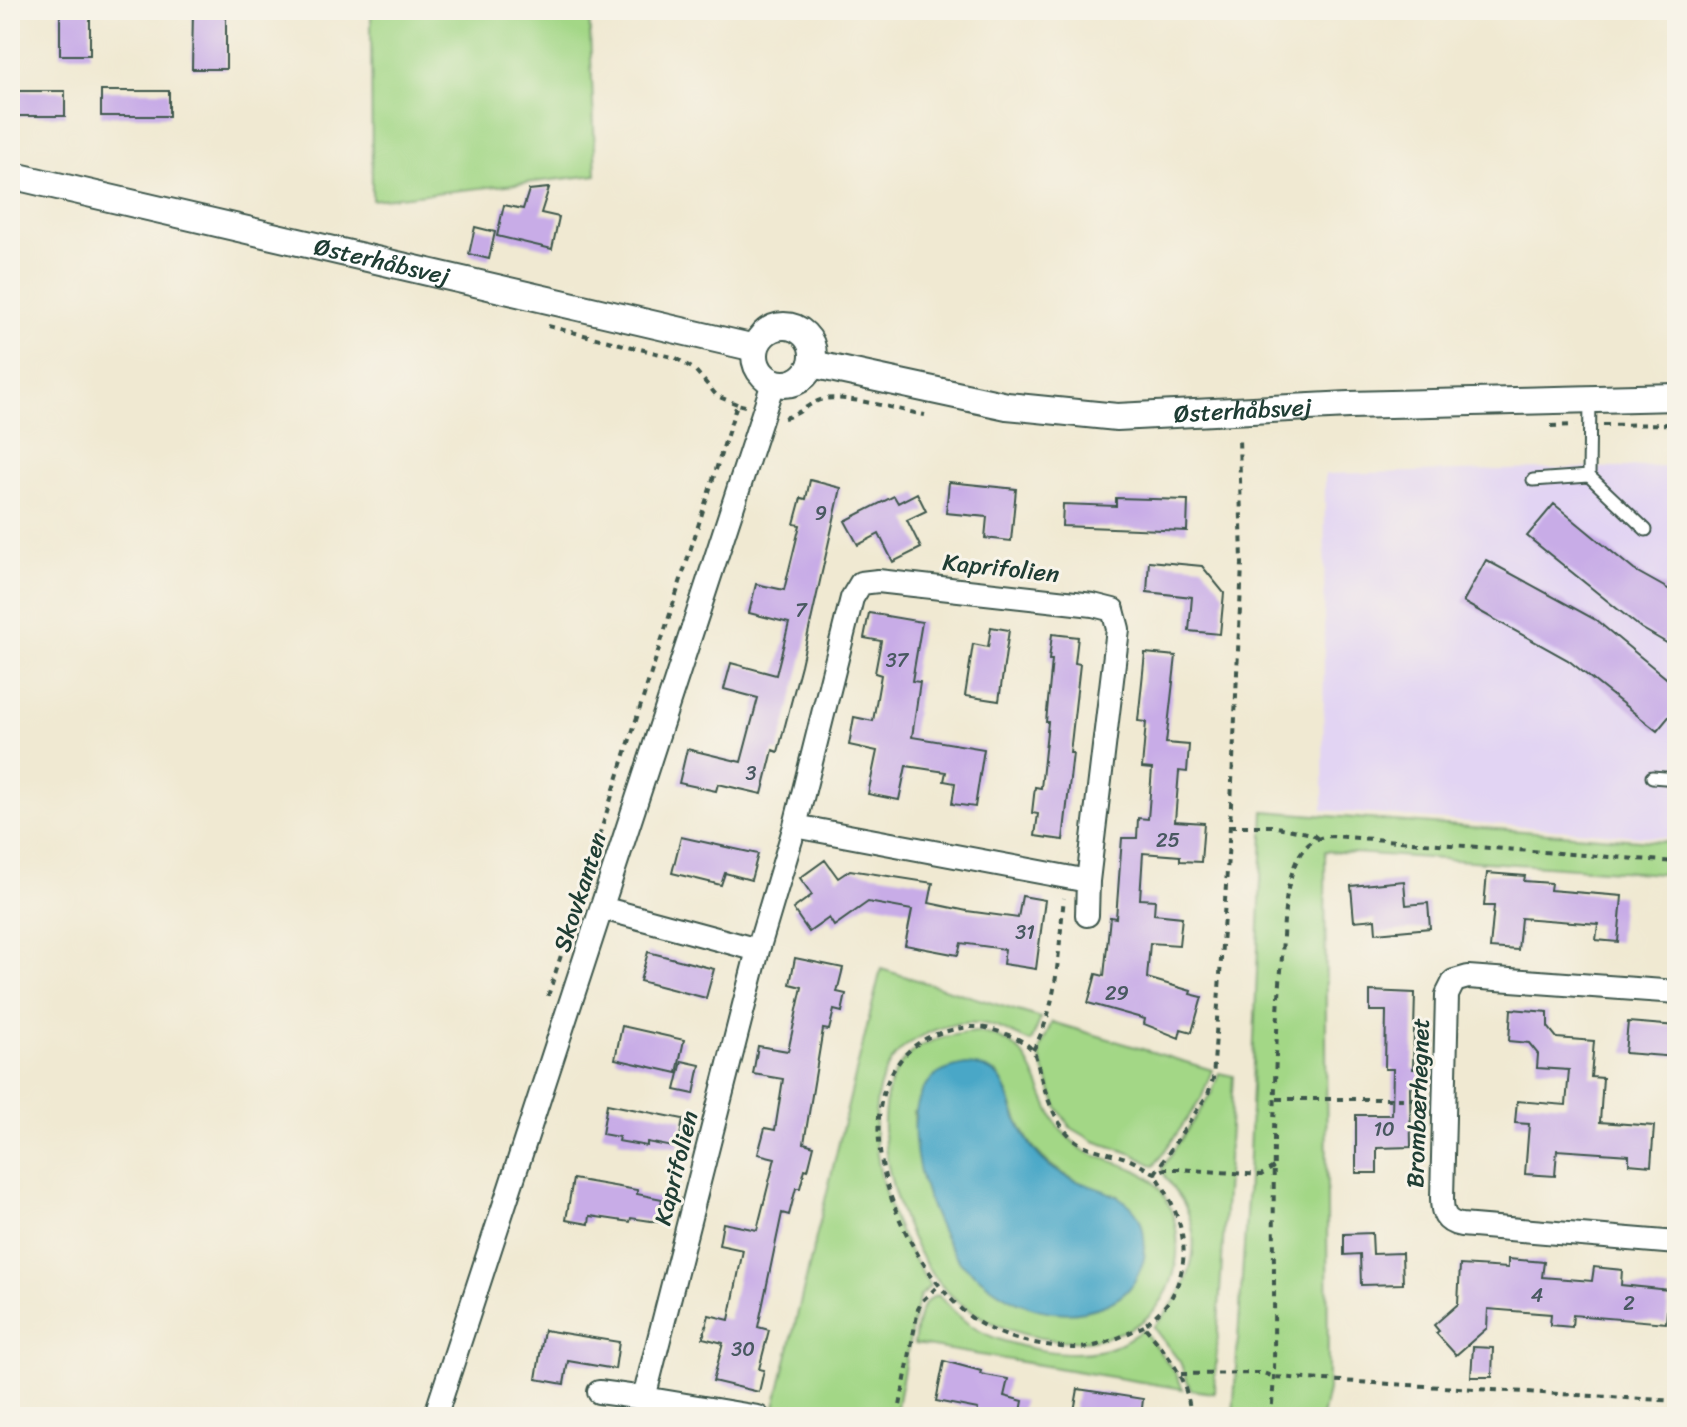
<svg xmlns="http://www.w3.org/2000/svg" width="1687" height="1427" viewBox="0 0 1687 1427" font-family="Sriracha,sans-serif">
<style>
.built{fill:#e2d4f3}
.green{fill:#a3d786;stroke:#618a5d;stroke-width:2;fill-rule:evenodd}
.water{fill:#48a7c7;stroke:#34727e;stroke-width:2}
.building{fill:#c8ace7}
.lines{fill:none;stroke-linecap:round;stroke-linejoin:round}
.service-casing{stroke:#3e574c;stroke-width:15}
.minor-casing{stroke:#3e574c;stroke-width:26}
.tertiary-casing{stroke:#3e574c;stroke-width:30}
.path{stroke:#3e574c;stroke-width:4;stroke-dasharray:6 6;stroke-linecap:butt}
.service{stroke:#fff;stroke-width:11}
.minor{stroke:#fff;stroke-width:22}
.tertiary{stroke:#fff;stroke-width:26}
.labels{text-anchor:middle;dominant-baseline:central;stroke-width:6;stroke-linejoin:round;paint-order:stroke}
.number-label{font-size:20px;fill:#495961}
.street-label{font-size:24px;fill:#1f3d34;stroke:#f7f3e8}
</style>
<rect width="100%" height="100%" fill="#f7f3e8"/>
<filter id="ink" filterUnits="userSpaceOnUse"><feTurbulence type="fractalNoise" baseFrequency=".0125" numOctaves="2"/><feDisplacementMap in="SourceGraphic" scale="16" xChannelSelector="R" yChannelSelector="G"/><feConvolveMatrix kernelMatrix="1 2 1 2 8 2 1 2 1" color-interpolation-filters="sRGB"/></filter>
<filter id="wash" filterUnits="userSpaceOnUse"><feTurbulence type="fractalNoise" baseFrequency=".006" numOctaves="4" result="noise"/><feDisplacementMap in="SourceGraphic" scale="32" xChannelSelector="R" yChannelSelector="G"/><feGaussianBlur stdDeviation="1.8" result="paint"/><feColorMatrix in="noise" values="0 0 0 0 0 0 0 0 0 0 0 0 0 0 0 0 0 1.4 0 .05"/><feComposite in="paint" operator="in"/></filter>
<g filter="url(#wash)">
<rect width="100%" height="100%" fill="#f0e9d2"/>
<path class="built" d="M1677,466V839L1323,810L1325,474Z"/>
<path class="green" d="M371,10H589L596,175L372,200Z
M1264,811L1677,843V875L1325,851L1328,1390L1322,1417H1233L1247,1200Z
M881,969L1041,1018L1031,1042C1014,1036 999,1025 979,1023C956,1021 934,1028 915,1040C850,1076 877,1190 905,1243C912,1258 922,1272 930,1286L920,1296L915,1311L895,1417H814L774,1411Z
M1052,1022L1212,1070L1201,1099L1154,1166L1133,1154L1094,1141L1070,1127L1057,1107L1040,1058V1049Z
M976,1032C1027,1039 1031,1068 1049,1109C1053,1116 1055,1124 1061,1130C1067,1136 1076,1145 1083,1150C1108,1164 1139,1163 1158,1187C1188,1225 1183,1288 1145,1319C1131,1331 1102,1340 1083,1341C1033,1343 975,1324 941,1285C900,1238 858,1113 904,1060C921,1040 952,1034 976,1032ZM996,1073C1007,1086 1009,1098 1015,1113C1034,1164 1069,1182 1119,1196L939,1224C925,1187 914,1152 914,1112Z
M1219,1073L1233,1076L1214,1393L1191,1390L1180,1362L1153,1327C1186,1294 1207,1249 1184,1204C1178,1192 1164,1180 1162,1168L1211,1094Z
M938,1295C948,1305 958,1317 970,1325C1003,1348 1078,1362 1115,1346C1125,1342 1134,1335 1143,1330L1176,1374L1183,1389L914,1344C917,1326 917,1301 938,1295Z"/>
<path class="water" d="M966,1065C1000,1067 1004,1081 1013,1110C1019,1128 1031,1149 1045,1162C1080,1195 1141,1183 1144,1238C1145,1246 1146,1254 1143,1262C1136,1283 1127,1296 1105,1305C1060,1323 1017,1308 981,1279C974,1273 964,1267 958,1259C930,1222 891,1115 933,1078C941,1070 955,1067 966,1065Z"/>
<g id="blocks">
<path class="building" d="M60,10H90V55H60Z
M193,10H226V69H192Z
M10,91H65V116H10Z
M101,91H169V116H101Z
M549,188L541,213L559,217L552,249L497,236L504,205L523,209L529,190Z
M475,227L495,232L489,259L469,254Z
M810,480L841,488L801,665L778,752L773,750L762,794L718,784L716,791L679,783L687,749L741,762L758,698L724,689L731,663L776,675L789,623L749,613L756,584L784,590L800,525L794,524L801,498L806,499Z
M949,482L1016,489L1011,541L985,538L987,517L946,513Z
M917,493L926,511L907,520L921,548L893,562L879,534L858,545L845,521L894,496L898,503Z
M1116,498L1188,500L1187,531L1062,526L1063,504L1116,506Z
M1554,504L1634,570L1677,594V649L1641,628L1527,536Z
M1486,560L1596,620L1677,687V707L1657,731L1568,660L1463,602Z
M1149,561L1202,566L1224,593L1220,634L1189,631L1192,597L1147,592Z
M869,613L922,622L912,681L920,682L912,737L984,749L975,807L952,804L955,783L944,781L946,772L906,766L899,800L868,794L877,751L849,745L854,717L873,721L881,675L875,673L881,641L864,638Z
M991,627L1009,630L999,701L965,696L973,644L988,647Z
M1052,634L1078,637L1075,663L1080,664L1070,753H1073L1063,840L1035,836L1038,814L1032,813L1035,787L1041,788L1048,722H1046L1052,660H1049Z
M1145,653L1176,656L1166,743L1189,745L1187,772L1179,771L1175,821L1204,823L1201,862L1180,861V856L1143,853L1140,899L1155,900L1154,914L1182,917L1179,945L1150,943L1147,978L1191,991L1190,994L1202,997L1192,1032L1181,1029L1179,1038L1144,1024L1145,1019L1088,1003L1096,974L1104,976L1110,917L1116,918L1122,838H1137L1138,818L1148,819L1152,769L1142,768L1146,722L1138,721Z
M681,837L758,854L751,880L725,873L721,885L672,873Z
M825,860L838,878L850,870L933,883L929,903L967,911L1018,918L1022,896L1045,900L1036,969L1003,964L1005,949L961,943L958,955L905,945L912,910L868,902L834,926L829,918L809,932L793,909L812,895L800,878Z
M1487,873L1525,876L1524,881L1551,883L1550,890L1622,896L1618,942L1596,940L1598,924L1521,918L1518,950L1490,948L1494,906H1484Z
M1404,881L1406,905L1428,903L1430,928L1376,933L1375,919L1354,921L1351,886Z
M648,952L714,969L706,998L640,981Z
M795,958L843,968L837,992L846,994L842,1012L834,1010L829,1030L823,1029L804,1143L814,1146L808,1170L805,1169L800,1188H796L789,1215L782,1213L758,1327L769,1330L759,1369L764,1370L759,1392L713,1381L723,1343L703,1338L709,1315L729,1320L743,1250L719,1245L723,1223L757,1230L775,1158L758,1154L765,1128L775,1130L783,1079L753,1074L758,1046L788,1051L802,987L790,984Z
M1370,991L1415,993L1413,1069H1420V1088L1410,1087L1411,1147L1377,1148V1173H1356V1115H1392L1393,1069H1385L1386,1011H1370Z
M1511,1009L1548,1012V1027L1557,1038L1594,1041L1591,1077L1603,1078L1600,1122L1654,1126L1651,1166L1629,1164V1155L1557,1150L1555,1176L1525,1174L1529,1124L1515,1123L1517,1101L1566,1105L1569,1070L1537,1068L1538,1054L1529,1043L1509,1041Z
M1628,1022L1677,1026V1057L1625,1053Z
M622,1026L684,1040L677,1073L615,1059Z
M682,1061L700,1065L694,1094L675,1090Z
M607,1104L683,1119L678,1148L647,1142V1146L618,1141L619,1137L602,1134Z
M573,1179L637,1190V1194L662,1199L658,1222L631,1218L630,1222L590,1216L589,1224L566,1220Z
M1372,1233L1373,1254L1402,1253L1403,1284L1361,1285L1360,1254L1344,1255V1234Z
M1508,1259L1544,1262L1542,1277L1592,1281L1594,1267L1622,1270L1621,1285L1669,1290L1666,1323L1573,1315L1572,1327L1550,1325L1551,1314L1488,1309L1487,1328L1456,1355L1436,1333L1439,1331L1434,1325L1458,1304L1460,1265L1508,1268Z
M544,1330L619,1342L615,1369L568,1361L564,1384L536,1379Z
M1473,1347L1493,1348L1492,1377H1471Z
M944,1361L981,1371L980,1374L1008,1379L1004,1396L1023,1401L1020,1417H993L977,1414L978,1409L936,1401Z
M1078,1389L1143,1399L1141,1417H1073Z"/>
</g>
</g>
<g filter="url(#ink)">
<use href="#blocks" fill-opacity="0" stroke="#3e574c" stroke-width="2"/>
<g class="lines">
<defs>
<path id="service" d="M1590,399L1589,476L1646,530
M1533,480L1589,476
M1676,505H1677
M1652,777L1677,779"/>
<path id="minor" d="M602,908L758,950
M1087,915L1088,881
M1677,992L1468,977L1454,981L1447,995L1442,1198C1442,1213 1445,1222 1461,1225L1677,1243
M599,1392L644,1398
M435,1417L773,383
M758,1417L644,1398L758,950L795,826L852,598L861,583L878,581L1093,605L1113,610L1118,629L1088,881L795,826"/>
<g id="tertiary">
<path id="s1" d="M10,175L755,348"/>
<circle cx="784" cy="355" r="29"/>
<path id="s2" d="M812,364L1007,406L1117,417L1349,405L1677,397"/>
</g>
</defs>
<use href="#service" class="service-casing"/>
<use href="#minor" class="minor-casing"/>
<use href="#tertiary" class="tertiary-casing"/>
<path class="path" d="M548,326L676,358L695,370L717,396L737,404
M784,418C800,415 809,402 824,399C849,395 898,410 925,415
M1603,425L1677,424
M1551,426L1575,425
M1230,826H1272L1312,834L1317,838
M548,996L737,404L745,406
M1033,1050C1059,1005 1058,949 1064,898
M1277,1099H1425
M1144,1326C1128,1333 1112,1342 1094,1346C1079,1350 1061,1347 1046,1345C1019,1341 990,1333 968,1315C908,1266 845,1132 899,1062C909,1049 921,1039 937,1034C953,1029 974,1024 990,1029C1003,1033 1025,1039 1033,1051C1037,1057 1038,1067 1040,1074C1047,1097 1054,1121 1072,1138C1087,1151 1111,1152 1128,1159C1137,1163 1146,1169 1155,1173L1165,1169H1178L1261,1175L1275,1166
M1181,1374L1263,1373L1274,1377L1677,1401
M898,1417L918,1309L923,1300L938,1286
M1191,1417C1187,1376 1169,1357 1144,1326C1153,1317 1165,1308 1171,1298C1196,1253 1180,1213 1155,1173L1208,1094L1213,1079L1230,826L1242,564L1239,436
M1271,1417L1274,1377C1275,1242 1270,1105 1281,970C1284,936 1282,895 1296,862C1303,846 1314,837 1332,836L1677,862"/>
<use href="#service" class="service"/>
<use href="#minor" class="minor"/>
<use href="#tertiary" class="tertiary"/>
</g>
</g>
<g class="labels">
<g class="number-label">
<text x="821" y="513">9</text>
<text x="801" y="610">7</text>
<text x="897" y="660">37</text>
<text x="751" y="773">3</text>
<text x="1168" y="840">25</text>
<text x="1025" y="932">31</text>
<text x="1117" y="993">29</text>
<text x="1384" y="1129">10</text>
<text x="1537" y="1295">4</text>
<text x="1629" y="1303">2</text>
<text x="743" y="1349">30</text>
</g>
<g class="street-label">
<text stroke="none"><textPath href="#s1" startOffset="382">Østerhåbsvej</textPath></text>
<text stroke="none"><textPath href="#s2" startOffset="436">Østerhåbsvej</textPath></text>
<text transform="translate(1001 568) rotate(6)">Kaprifolien</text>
<text transform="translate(580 892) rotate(-72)">Skovkanten</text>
<text transform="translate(1418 1103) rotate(-88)">Brombærhegnet</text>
<text transform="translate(676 1168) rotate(-76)">Kaprifolien</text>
</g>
</g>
<rect width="1687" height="1427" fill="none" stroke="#f7f3e8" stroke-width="40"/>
</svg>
